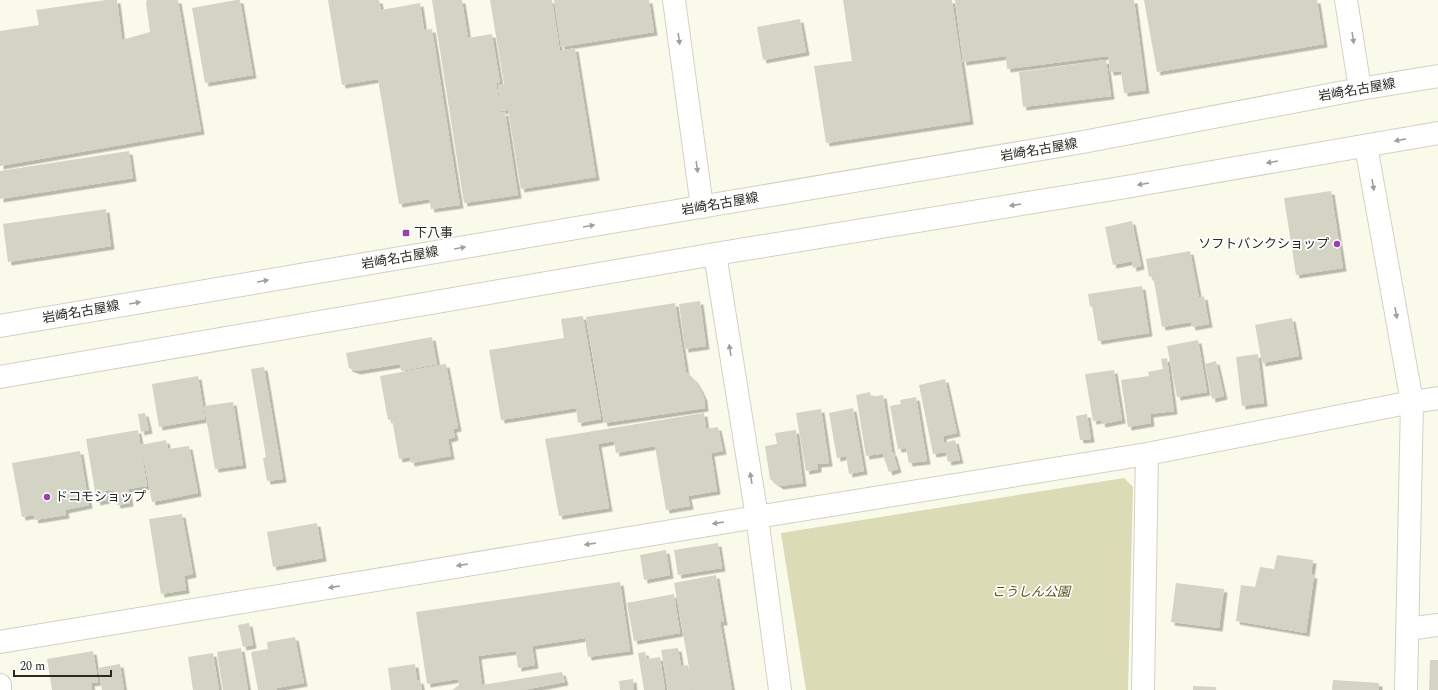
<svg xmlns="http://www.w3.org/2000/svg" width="1438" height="690" viewBox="0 0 1438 690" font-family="Spectral,'Noto Sans JP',serif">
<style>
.green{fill:#dbdbb5}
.building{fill:#d4d4c5;filter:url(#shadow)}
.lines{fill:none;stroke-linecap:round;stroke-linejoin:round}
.minor-casing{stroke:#d2d2c3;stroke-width:24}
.major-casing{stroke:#d2d2c3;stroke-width:24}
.minor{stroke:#fff;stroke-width:22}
.major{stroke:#fff;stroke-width:22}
.oneway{fill:#9f9f9c}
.poi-dot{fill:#9742b0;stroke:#fff;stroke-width:1.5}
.labels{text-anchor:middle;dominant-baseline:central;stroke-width:3.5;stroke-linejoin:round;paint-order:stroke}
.street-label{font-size:13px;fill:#2a2a24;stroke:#fff}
.poi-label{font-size:13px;fill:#2a2a24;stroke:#fff;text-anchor:start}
.park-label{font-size:13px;font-style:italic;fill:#565414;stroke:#fff}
</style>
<defs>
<filter id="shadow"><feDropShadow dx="3.5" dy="3.5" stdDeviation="0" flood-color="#0004"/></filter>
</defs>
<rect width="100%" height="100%" fill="#fafaeb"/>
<path class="green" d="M1124,478L1133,487L1128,690H806L781,533Z"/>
<path class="building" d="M106,0H117L122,40L150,32L146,3L147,0H178L201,131L0,166V31L39,25L36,10Z
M236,0H240L253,75L205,83L192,8Z
M328,0H379L381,10L420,3L424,30L432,29L460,205L431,209L429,199L399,204L378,79L342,85Z
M432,0H462L468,38L492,34L500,83H496L501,113L505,112L518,195L464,203Z
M490,0H552L560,51L575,48L596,177L521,189L508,110L501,111L498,85L504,84Z
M554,0H649L654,32L561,47Z
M843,0H952L970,121L826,143L814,66L852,61Z
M955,0H1134L1146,90L1124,93L1121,71L1110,72L1108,56L1007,69L1006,56L963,62Z
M1144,0H1317L1324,44L1157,72Z
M800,19L806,52L763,60L757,27Z
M1106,60L1111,96L1023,107L1019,72Z
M129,151L133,178L0,199V171Z
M1331,191L1343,268L1296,275L1284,198Z
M106,209L111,246L8,262L3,224Z
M1132,221L1141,266L1133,268L1132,261L1113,265L1105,227Z
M1190,251L1199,298L1204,296L1209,324L1192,327L1191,322L1162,327L1153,276L1149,277L1146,259Z
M1142,286L1149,333L1098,341L1092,306L1090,307L1088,294Z
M700,301L706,346L685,349L679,304Z
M675,303L686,372L694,379L700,389L704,398L705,408L604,423L586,317Z
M583,316L601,419L578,423L576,408L501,420L489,350L564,338L561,319Z
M1292,318L1299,356L1262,363L1255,325Z
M432,337L437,364L401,371L400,364L357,371L349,368L346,353Z
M1198,340L1207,392L1177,397L1167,346Z
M1258,354L1264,403L1242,406L1236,357Z
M1167,358L1174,411L1150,414L1151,423L1128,427L1121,380L1149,376L1148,372L1163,369L1161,359Z
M1216,361L1224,396L1212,399L1205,364Z
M446,364L458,428L453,429L455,437L448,439L451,456L411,463L410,457L399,459L392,419L388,420L380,376Z
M264,367L283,479L267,481L263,458L266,457L251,369Z
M1114,370L1122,420L1102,424L1101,420L1093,421L1085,374Z
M198,376L205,419L159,427L152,384Z
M945,379L957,433L943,436L944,443L955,440L960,460L948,462L946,452L933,454L919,385Z
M870,392L871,397L883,395L892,452L866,456L856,395Z
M916,397L927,461L909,463L906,448L898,449L890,406L901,404L900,400Z
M233,402L243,465L215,469L204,406Z
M853,408L864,471L849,474L846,456L837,458L829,413Z
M821,409L829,463L818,464V469L806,471L796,413Z
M145,413L149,430L141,432L138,414Z
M704,413L706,429L718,427L723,451L711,453L717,491L688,496L690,506L666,510L655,446L616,453L614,441L598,444L609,508L559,516L545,439Z
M1087,414L1091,439L1080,440L1076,416Z
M138,430L147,486L128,489L130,503L117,505L114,490L105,491L107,500L97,502L86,439Z
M796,430L803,483L780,486L770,479L765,446L777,444L775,433Z
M166,440L168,449L189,446L198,493L152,502L141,445Z
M80,451L89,505L65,510L66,515L35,520L34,515L22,517L12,463Z
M893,452L898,469L889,472L883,455Z
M182,514L193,574L184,576L186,590L161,594L149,519Z
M317,523L323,558L273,567L267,532Z
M718,543L722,568L678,575L674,550Z
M666,550L670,575L644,580L640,555Z
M1277,555L1313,560L1311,574L1274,569Z
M1260,567L1314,575L1306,633L1236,621L1241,585L1255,587Z
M716,575L724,622H720L732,690H693L674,583Z
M620,582L630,651L588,657L585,638L532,646L535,665L518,668L516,651L478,656L482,685L562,672L565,682L523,690H452L459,685L458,679L427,684L416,612Z
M1176,583L1224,589L1219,628L1171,622Z
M674,594L680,633L634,641L627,603Z
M249,623L253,645L243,647L238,625Z
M295,637L304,683L276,688L277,690H258L251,652L268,649L267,642Z
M241,648L248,690H223L217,652Z
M678,648L681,666L688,665L692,690H668L661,650Z
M93,651L98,682L91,683L92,690H52L47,659Z
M645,652L647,659L660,657L665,690H644L638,653Z
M213,653L219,690H193L188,657Z
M1430,660H1438V690H1429Z
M120,664L124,690H102L98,668Z
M415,664L417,681L420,680L422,690H391L388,668Z
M633,679L634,690H620L619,681Z
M1333,680L1379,683V690H1332Z
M1193,686L1216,687V690H1193Z"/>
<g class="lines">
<defs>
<path id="minor" d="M674,0L702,207
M1346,0L1360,89
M1366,146L1412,402L1406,690
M715,254L757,517L780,690
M1408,629L1438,625
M0,642L757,517L1147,454L1412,402L1438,398
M0,685V690
M1143,690L1147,454"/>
<path id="major" d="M0,326L1083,142L1360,89L1438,76
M0,377L715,254L1120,188L1438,133"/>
</defs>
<use href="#minor" class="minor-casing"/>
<use href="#major" class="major-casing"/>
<use href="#minor" class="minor"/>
<use href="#major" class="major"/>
</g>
<defs><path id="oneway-solid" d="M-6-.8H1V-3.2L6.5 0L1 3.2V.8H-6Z"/></defs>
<g class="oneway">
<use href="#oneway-solid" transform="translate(1353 38) rotate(81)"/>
<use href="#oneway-solid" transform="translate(679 39) rotate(82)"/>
<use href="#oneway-solid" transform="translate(1400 140) rotate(169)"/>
<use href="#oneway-solid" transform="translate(1272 162) rotate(170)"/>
<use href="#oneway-solid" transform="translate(697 167) rotate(82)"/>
<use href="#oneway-solid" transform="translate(1143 184) rotate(170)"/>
<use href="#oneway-solid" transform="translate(1373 185) rotate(80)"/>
<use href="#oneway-solid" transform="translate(1015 205) rotate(171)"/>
<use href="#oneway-solid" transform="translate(589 226) rotate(-10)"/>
<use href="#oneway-solid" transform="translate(460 248) rotate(-10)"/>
<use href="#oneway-solid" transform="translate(263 281) rotate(-10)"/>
<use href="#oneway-solid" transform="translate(135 303) rotate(-10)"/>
<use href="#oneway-solid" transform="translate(1396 313) rotate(80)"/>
<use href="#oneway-solid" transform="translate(730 350) rotate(-99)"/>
<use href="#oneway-solid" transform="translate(751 478) rotate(-99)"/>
<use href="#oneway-solid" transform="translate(718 523) rotate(171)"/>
<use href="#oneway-solid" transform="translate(590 544) rotate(171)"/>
<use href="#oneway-solid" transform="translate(462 565) rotate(171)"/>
<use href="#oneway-solid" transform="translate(334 587) rotate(171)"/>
</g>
<g class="poi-dot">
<rect x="402" y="229" width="8" height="8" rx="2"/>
<circle cx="1337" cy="244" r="4"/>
<circle cx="47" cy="497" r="4"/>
</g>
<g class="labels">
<g class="street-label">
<text transform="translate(1357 90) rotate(-10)">岩崎名古屋線</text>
<text transform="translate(1039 150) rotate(-10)">岩崎名古屋線</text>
<text transform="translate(720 204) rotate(-10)">岩崎名古屋線</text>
<text transform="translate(400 258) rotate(-10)">岩崎名古屋線</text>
<text transform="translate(81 312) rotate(-10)">岩崎名古屋線</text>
</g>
<g class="poi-label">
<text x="414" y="233">下八事</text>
<text x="1329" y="244" text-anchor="end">ソフトバンクショップ</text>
<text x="55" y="497">ドコモショップ</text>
</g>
<g class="park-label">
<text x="1031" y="592">こうしん公園</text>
</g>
</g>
<path d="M14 670v6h97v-6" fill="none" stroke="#2a2a24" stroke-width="2"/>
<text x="20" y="670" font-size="12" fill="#2a2a24" stroke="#ffffff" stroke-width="3" paint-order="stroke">20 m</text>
</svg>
